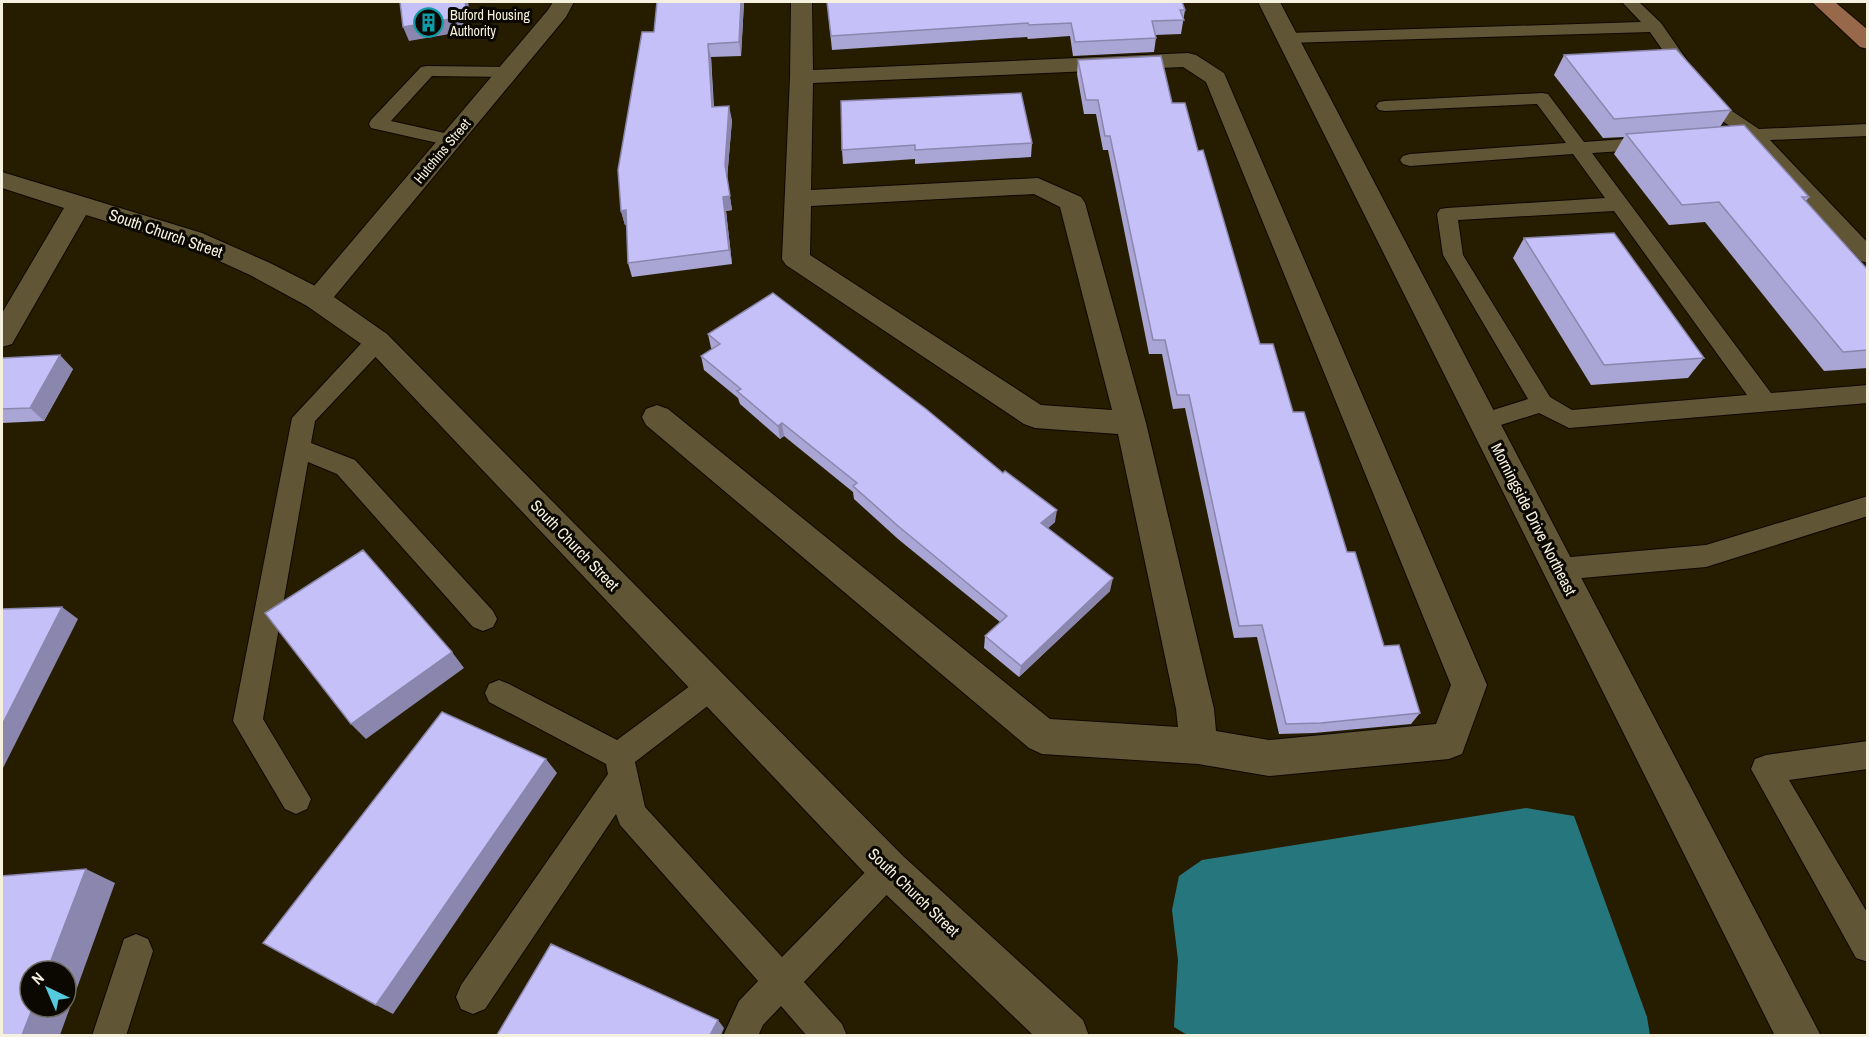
<svg xmlns="http://www.w3.org/2000/svg" width="1869" height="1037" viewBox="0 0 1869 1037" font-family="'Archivo Narrow',sans-serif">
<style>
.water{fill:#26777d}
.lines{fill:none;stroke-linecap:round;stroke-linejoin:round}
.service-casing{stroke:#0f0700;stroke-width:2}
.minor-casing{stroke:#0f0700;stroke-width:2}
.tertiary-casing{stroke:#0f0700;stroke-width:2}
.primary-casing{stroke:#0f0700;stroke-width:2}
.service{fill:#605636;fill-rule:evenodd}
.minor{fill:#605636;fill-rule:evenodd}
.tertiary{fill:#605636;fill-rule:evenodd}
.primary{fill:#98684a;fill-rule:evenodd}
.wall{fill:#a9a5d4}
.shaded-wall{fill:#8a86ad}
.building{fill:#c5c0f7;stroke:#8a86ad;stroke-width:1.5}
.labels{text-anchor:middle;dominant-baseline:central;stroke-width:6;stroke-linejoin:round;paint-order:stroke}
.far-poi-label{font-size:14px;fill:#f6f1df;stroke:#0b0801;text-anchor:start}
.far-street-label{font-size:14px;fill:#f6f1df;stroke:#0b0801}
.street-label{font-size:16px;fill:#f6f1df;stroke:#0b0801}
</style>
<rect width="100%" height="100%" fill="#261d00"/>
<path class="water" d="M1526,808L1574,816L1647,1017L1650,1035L1189,1036L1174,1027L1178,960L1172,910L1179,876L1202,860Z"/>
<g class="lines">
<defs>
<path id="service" d="M1622,2H1639L1661,23L1714,99L1759,129L1868,124V136L1770,140L1868,243V263L1861,261L1750,141L1720,144L1713,142L1711,138L1713,134L1737,131L1702,107L1650,32L1287,43L1281,42L1278,38L1281,34L1287,33L1641,22Z
M427,66L509,67L515,68L518,72L515,76L509,77L432,76L391,121L458,136L460,140L458,144L451,146L371,128L369,124L371,120L421,67Z
M1542,93L1548,94L1584,142L1653,137L1660,139L1662,143L1660,147L1653,149L1592,153L1771,393L1868,385V403L1569,428L1539,413L1485,430L1477,427L1473,421L1477,415L1528,399L1443,255L1437,214L1440,209L1447,208L1605,198L1573,154L1410,166L1403,164L1400,160L1403,156L1410,154L1566,143L1537,104L1385,111L1379,110L1376,106L1379,102L1385,101ZM1614,211L1747,395L1572,410L1550,397L1463,255L1458,220Z
M377,333L385,335L388,341L385,347L315,421L311,443L355,460L493,611L497,619L493,627L483,631L473,627L337,474L308,462L263,719L311,799L307,809L296,814L285,809L233,721L292,418L369,335Z
M1868,496V516L1706,567L1559,580L1550,577L1546,569L1550,561L1559,558L1706,545Z
M712,673L722,677L726,686L722,695L635,762L645,807L782,957L878,859L889,854L900,859L905,870L900,881L804,982L842,1024L847,1036H807L781,1006L763,1025L758,1036H723L739,1001L758,981L620,825L616,814L485,1009L473,1014L461,1009L456,997L461,985L608,774L606,764L489,702L485,693L489,684L499,680L509,684L617,740L702,677Z
M1868,741V769L1789,780L1868,914V962L1856,958L1751,769L1755,759L1766,755Z
M136,934L148,939L153,951L126,1036H92L124,939Z"/>
<path id="minor" d="M791,2H812L813,70L1188,53L1196,55L1224,73L1487,685L1462,754L1449,759L1269,776L1198,764L1042,754L1029,748L646,425L642,417L646,409L657,405L668,409L1050,719L1178,727L1176,709L1118,434L1035,428L1024,424L786,265L782,259L790,77ZM1183,67L1206,82L1451,685L1436,724L1269,740L1216,731L1214,709L1146,423L1085,203L1081,197L1038,178L811,190L813,83ZM1034,194L1060,207L1112,410L1041,405L810,255L811,206Z
M2,172L202,233L270,263L327,292L331,299L327,306L317,309L307,306L250,275L184,245L86,215L12,344L2,347V313L64,208L2,188Z"/>
<path id="tertiary" d="M553,2H574L566,17L334,297L387,334L903,856L1083,1020L1089,1036H1034L875,884L367,348L307,306L303,299L548,10Z
M1258,2H1280L1821,1036H1775Z"/>
<path id="primary" d="M1812,2H1835L1868,30V49L1860,47Z"/>
</defs>
<use href="#service" class="service-casing"/>
<use href="#minor" class="minor-casing"/>
<use href="#tertiary" class="tertiary-casing"/>
<use href="#primary" class="primary-casing"/>
<use href="#service" class="service"/>
<use href="#minor" class="minor"/>
<use href="#tertiary" class="tertiary"/>
<use href="#primary" class="primary"/>
</g>
<path class="wall" d="M744,2L741,56L711,57L714,107L732,120L727,179L732,210L726,211L732,264L632,277L628,263L627,225H625L621,211L654,32Z
M827,2L1185,10L1181,34L1155,35L1156,38L1154,52L1073,56L1070,36L1028,39L1027,37L832,50Z
M1564,55L1731,110L1720,127L1809,197L1806,201L1868,270V368L1824,371L1705,222L1669,225L1614,154L1624,137L1603,138L1554,75Z
M1078,60L1172,103L1198,151L1260,344L1293,412L1384,646L1420,713L1411,724L1314,733L1279,734L1257,637L1234,638L1185,408L1173,409L1162,354H1149L1108,150H1103L1096,114H1084L1077,74Z
M841,101L1032,143L1031,157L915,164V159L843,164L842,150Z
M1524,238L1704,358L1688,378L1591,385L1513,258Z
M708,334L1055,522L1048,528L1110,591L1019,677L984,648L985,636L1000,622L898,539L854,499L853,492L784,436L780,439L740,404L738,398L704,370L701,356L712,349L711,348Z
M2,360L73,369L44,421L2,423Z"/>
<path class="shaded-wall" d="M465,2H468L473,30L409,41L403,27Z
M741,2H744L741,56L739,42Z
M708,44L711,57L714,121L712,107Z
M729,106L732,120L727,179L732,210L726,211L732,264L729,250L723,197Z
M626,210L630,224L625,225L621,211Z
M60,355L73,369L44,421L30,408Z
M782,423L784,436L780,439L778,426Z
M1057,510L1055,522L1039,536L1041,523Z
M1113,578L1110,591L1019,677L1021,666Z
M62,607L78,619L2,770V725Z
M452,652L464,668L366,739L351,724Z
M546,759L557,773L393,1014L376,1005Z
M86,869L115,883L60,1035H22L33,1007H66V971H47Z
M718,1020L724,1028L721,1035H710Z"/>
<path class="building" d="M400,2H465L468,16L403,27Z
M657,2H741L739,42L708,44L712,107L729,106L725,165L730,196L723,197L729,250L628,263L626,210L621,211L618,170L642,32H654Z
M827,2H1182L1185,10H1180L1184,20L1152,21L1156,38L1075,42L1071,23L1029,25L1028,23L831,36Z
M1676,49L1731,110L1614,119L1564,55Z
M1161,56L1172,103H1185L1198,151L1203,150L1260,344H1273L1293,412H1304L1347,552H1355L1384,646L1399,645L1420,713L1321,723L1286,724L1262,625L1239,626L1189,395H1177L1165,340H1153L1110,136H1105L1098,100H1086L1078,60Z
M1021,93L1032,143L915,150V145L842,150L841,101Z
M1744,125L1809,197H1802L1868,270V350L1843,352L1719,202L1682,205L1626,134Z
M1614,233L1704,358L1604,365L1524,238Z
M773,293L926,409L1003,473L1005,471L1057,510L1041,523L1113,578L1021,666L985,636L1007,616L898,526L853,486L857,483L782,423L778,426L737,391L741,389L701,356L720,344L708,334Z
M60,355L30,408L2,409V360L3,358Z
M363,550L452,652L351,724L265,613Z
M62,607L2,725V609Z
M442,712L546,759L376,1005L263,943Z
M86,869L47,971H30V1007H33L22,1035H2V876Z
M551,944L718,1020L710,1035H497Z"/>
<defs>
<symbol id="building-ring" viewBox="-11 -11 22 22"><circle r="9.5" fill="#0b0801" stroke="#0f9aa8" stroke-width="1.5"/><path d="M-4-6H4V6H1V3H-1V6H-4ZM-2.5-4.3h1.7v1.8h-1.7ZM.8-4.3h1.7v1.8H.8ZM-2.5-1h1.7V.8h-1.7ZM.8-1h1.7V.8H.8Z" fill="#0f9aa8"/></symbol>
</defs>
<g fill-rule="evenodd">
<use href="#building-ring" x="412" y="6" width="33" height="33"/>
</g>
<g class="labels">
<g class="far-poi-label">
<text x="450" y="15">Buford Housing<tspan x="450" dy="16">Authority</tspan></text>
</g>
<g class="far-street-label">
<text transform="translate(442 151) rotate(-50)">Hutchins Street</text>
</g>
<g class="street-label">
<text transform="translate(166 233) rotate(19)">South Church Street</text>
<text transform="translate(1534 519) rotate(63)">Morningside Drive Northeast</text>
<text transform="translate(575 545) rotate(46)">South Church Street</text>
<text transform="translate(914 892) rotate(44)">South Church Street</text>
</g>
</g>
<rect width="1869" height="1037" fill="none" stroke="#f6f1df" stroke-width="6"/>
<g transform="translate(48 989) rotate(316)"><circle r="28" fill="#0b0801" stroke="#69655a" stroke-width="1.5"/>
<path d="M0-4.5L10 22L0 15L-10 22Z" fill="#55cadf"/>
<text y="-9" font-size="16" font-weight="bold" text-anchor="middle" fill="#f6f1df">N</text>
</g>
</svg>
